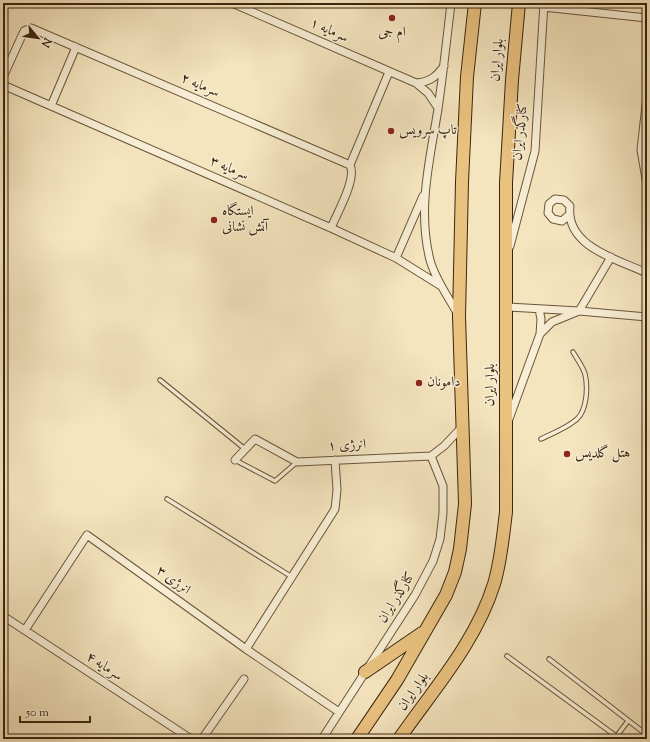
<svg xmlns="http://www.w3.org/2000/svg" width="650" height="742" viewBox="0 0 650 742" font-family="'Sorts Mill Goudy',Amiri,serif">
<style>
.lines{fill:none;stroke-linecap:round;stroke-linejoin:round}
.lane-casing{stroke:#69553a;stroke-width:5.5}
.street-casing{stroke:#69553a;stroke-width:9}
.primary-casing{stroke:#3a250d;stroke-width:14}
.lane{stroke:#f8eed5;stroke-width:3.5}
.street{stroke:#f8eed5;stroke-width:7}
.primary{stroke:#eac280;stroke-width:12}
.poi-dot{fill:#8f2418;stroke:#f8eed5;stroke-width:1.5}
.labels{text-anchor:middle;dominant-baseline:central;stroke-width:3;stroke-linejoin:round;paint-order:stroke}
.street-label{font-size:14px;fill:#3a250d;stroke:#f8eed5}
.poi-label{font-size:14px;fill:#3a250d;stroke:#f8eed5;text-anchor:start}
</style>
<rect width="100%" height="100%" fill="#f5e5bf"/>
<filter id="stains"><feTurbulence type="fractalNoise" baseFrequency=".005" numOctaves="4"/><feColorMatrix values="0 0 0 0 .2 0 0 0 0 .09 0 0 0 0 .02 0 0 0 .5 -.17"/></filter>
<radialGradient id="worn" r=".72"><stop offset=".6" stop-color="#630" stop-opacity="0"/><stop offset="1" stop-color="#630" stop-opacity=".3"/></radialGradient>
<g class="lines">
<defs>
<path id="lane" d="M160,380L245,449
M541,439C553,433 567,428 577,419C587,410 588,387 585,374C583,367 577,359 573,352
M235,460L275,481L297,462
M167,499L292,577
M507,656L620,739
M549,659L647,735
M616,737L628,721"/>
<path id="street" d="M232,3L416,83L428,93L438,108
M451,3C447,38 443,74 438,109C430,159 417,209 430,260C435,279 448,296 457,313
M543,7L647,18
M3,77L24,31L31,28L350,165C357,179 337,213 331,228
M416,83C430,82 436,77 444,66
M3,85L331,228L396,258L441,286
M647,96L641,150L647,185
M51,106L76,47
M350,165L389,72
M569,215L562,221L553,219L548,213L549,204L555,199L564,200L570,206C565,247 619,260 647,273
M510,246L535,151L544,3
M396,258L423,196
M506,307L579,311L647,317
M539,309L541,319L540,334
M509,419L540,334L552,322L579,311L611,257
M235,460L255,439L297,462L431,456L444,446L463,426
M3,616L191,739
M25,630L87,535L246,649L339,712
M246,649L335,509L337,490L335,460
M202,739L244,679
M322,739L415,595L433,561L440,539L443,513V486L431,456"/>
<path id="primary" d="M365,672L422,633
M357,739L397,680L446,595L455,572L460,549L465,504L459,316L462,182L467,77L475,3
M399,739C433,690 476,642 494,584C501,561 503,536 506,512V183L512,80L519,3"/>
</defs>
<use href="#lane" class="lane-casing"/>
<use href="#street" class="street-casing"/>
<use href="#primary" class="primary-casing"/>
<use href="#lane" class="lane"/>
<use href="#street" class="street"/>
<use href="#primary" class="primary"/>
</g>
<g class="poi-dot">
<circle cx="392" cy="18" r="4"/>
<circle cx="391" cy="131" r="4"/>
<circle cx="214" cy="220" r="4"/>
<circle cx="419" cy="383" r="4"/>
<circle cx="567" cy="454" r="4"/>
</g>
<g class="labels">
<g class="street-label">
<text transform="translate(329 31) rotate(24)">سرمایه ۱</text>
<text transform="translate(498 60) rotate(-85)">بلوار ایران</text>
<text transform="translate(200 86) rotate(23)">سرمایه ۲</text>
<text transform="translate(521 132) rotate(-84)">کنارگذر ایران</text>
<text transform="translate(229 169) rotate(23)">سرمایه ۳</text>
<text transform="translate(491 385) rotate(-90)">بلوار ایران</text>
<text transform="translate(347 446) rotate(-3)">انرژی ۱</text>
<text transform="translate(173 581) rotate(36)">انرژی ۳</text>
<text transform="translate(397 598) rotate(-58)">کنارگذر ایران</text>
<text transform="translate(104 667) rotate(33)">سرمایه ۴</text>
<text transform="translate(414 692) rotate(-55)">بلوار ایران</text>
</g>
<g class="poi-label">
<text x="392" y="33" text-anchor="middle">ام جی</text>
<text x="399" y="131">تاپ سرویس</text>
<text x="222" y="212">ایستگاه<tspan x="222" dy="16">آتش نشانی</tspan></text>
<text x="427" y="383">دامونان</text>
<text x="575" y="454">هتل گلدیس</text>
</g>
</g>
<rect width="650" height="742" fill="none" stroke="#f5e5bf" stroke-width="16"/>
<rect x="4" y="4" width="642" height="734" fill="none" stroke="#3a250d" stroke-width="2"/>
<rect x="8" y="8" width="634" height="726" fill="none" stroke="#3a250d"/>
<g transform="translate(38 38) rotate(119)" stroke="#f8eed5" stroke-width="3" paint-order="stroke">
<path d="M0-3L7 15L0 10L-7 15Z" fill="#3a250d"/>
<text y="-6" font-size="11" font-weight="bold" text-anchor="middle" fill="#3a250d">N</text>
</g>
<path d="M20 716v6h70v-6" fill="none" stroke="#3a250d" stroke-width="2"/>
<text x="26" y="716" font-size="12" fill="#3a250d" stroke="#f8eed5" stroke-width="3" paint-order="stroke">50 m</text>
<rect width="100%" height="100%" filter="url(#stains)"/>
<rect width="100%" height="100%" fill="url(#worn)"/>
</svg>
